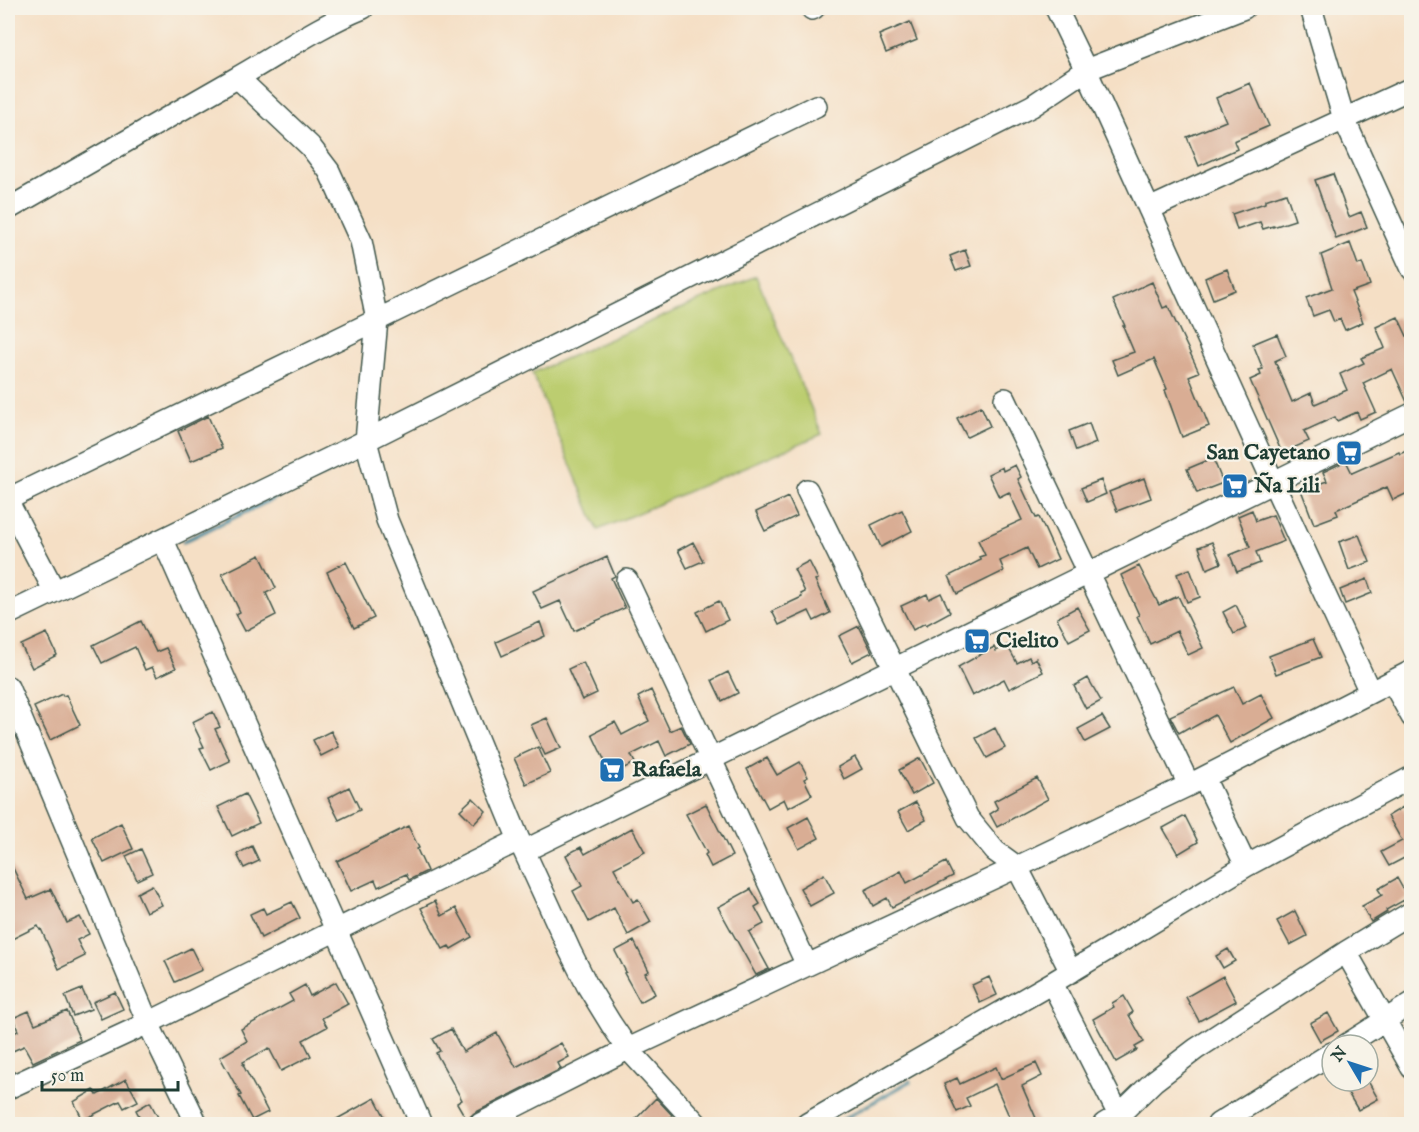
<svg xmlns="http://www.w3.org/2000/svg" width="1419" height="1132" viewBox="0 0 1419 1132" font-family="'IM FELL English',serif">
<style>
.green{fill:#bccd70;stroke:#6e8552;stroke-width:1.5}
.water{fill:#5db9db;stroke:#3e7b88;stroke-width:1.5}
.building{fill:#d9ad94}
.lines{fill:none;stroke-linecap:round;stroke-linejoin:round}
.minor-casing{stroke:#3f554a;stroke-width:24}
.minor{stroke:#fff;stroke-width:21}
.labels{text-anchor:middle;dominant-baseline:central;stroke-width:4.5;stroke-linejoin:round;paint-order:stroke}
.poi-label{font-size:22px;font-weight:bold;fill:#1f3d34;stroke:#f7f3e8;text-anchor:start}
</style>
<rect width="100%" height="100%" fill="#f7f3e8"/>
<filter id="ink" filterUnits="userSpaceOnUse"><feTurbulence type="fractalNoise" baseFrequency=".0167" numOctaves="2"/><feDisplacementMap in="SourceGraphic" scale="12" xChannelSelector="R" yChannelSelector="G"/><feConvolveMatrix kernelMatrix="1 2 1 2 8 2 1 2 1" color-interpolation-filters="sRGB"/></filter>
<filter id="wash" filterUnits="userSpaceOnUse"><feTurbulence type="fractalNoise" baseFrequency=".008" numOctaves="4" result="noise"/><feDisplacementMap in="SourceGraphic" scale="24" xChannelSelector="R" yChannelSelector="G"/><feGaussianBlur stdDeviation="1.35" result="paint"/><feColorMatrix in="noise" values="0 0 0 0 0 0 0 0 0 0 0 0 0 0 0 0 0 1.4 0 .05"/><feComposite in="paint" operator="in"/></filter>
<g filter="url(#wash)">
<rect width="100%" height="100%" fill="#f5dfc5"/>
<path class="green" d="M756,276L822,434L598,530L532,373Z"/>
<path class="water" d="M354,458L355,461L183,543L182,541Z
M910,1080L911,1082L837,1124H833Z"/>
<g id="blocks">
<path class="building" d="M910,22L917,40L886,53L879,35Z
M1250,83L1269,126L1234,141L1237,149L1199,166L1187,137L1226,121L1216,98Z
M1333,174L1349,217L1361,212L1367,227L1336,239L1315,180Z
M1286,193L1295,220L1273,227V226L1263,229L1260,222L1237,230L1232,214L1265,203V200Z
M1350,243L1358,265L1362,263L1370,285L1351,292L1363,322L1345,330L1340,319L1334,322L1329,310L1313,316L1306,298L1332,288L1321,255Z
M965,250L971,266L956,271L950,256Z
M1227,269L1235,290L1213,299L1205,278Z
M1152,282L1163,308L1168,306L1199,372L1189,376L1209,426L1182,437L1165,390L1167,389L1154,359L1118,375L1112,360L1134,352L1123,326H1125L1113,300Z
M1398,317L1412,347V401L1407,402L1392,369L1363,383L1376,412L1360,419L1357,412L1337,421L1335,417L1304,431L1309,441L1282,453L1250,380L1261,375L1259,370L1263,369L1253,344L1277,334L1286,356L1275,361L1292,402L1311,393L1315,404L1347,390L1340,374L1364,363L1361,358L1385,348L1376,327Z
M981,406L990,426L967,437L957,418Z
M208,416L222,448L191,461L178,431Z
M1089,423L1096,443L1076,451L1069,431Z
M1412,448V491L1393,500L1387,487L1336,510L1338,515L1314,524L1301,490L1327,481L1323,472L1346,461L1352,473L1399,452L1400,454Z
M1213,458L1223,483L1197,493L1187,469Z
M1015,465L1021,477L1018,479L1036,518L1039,517L1058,559L1037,569L1027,548L1000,561L1004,571L957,594L949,576L981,560L979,557L985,555L978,540L1022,520L1009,492L999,497L988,474L1002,467L1003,471Z
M1144,478L1151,498L1117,511L1109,492Z
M1101,480L1106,494L1087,502L1081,488Z
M788,497L797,516L765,531L756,512Z
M902,510L912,531L881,547L871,525Z
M1252,510L1256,521L1273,515L1284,541L1256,552L1260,563L1237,572L1230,555L1250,547L1238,516Z
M1359,535L1370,562L1349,570L1339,542Z
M693,542L703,561L687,568L678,550Z
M1212,542L1221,563L1207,569L1199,547Z
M260,555L276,588L266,593L276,615L245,631L236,614L240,612L222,574Z
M607,557L615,576L611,578L625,608L574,631L560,601L542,609L533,591Z
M809,561L818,579L815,580L830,613L814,621L809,611L779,625L772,611L802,597L801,594L805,592L794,569Z
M346,562L374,618L354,628L327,572Z
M1139,566L1159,605L1178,596L1203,648L1188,655L1177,631L1150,644L1137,616L1139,615L1121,575Z
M1190,569L1200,597L1187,602L1177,574Z
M1367,579L1372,593L1345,604L1340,590Z
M941,593L950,612L926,625L925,623L913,630L901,606L927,594L929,599Z
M719,601L728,620L706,631L697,612Z
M1236,605L1247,628L1234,634L1223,612Z
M1077,607L1090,630L1069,641L1057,618Z
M141,621L156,652L166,648L176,668L157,677L152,667L145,670L135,647L102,663L93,645Z
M540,622L545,636L502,656L496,642Z
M859,626L872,652L852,662L839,636Z
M47,633L57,655L32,668L21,645Z
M1313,639L1321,657L1276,674L1269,656Z
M1007,645L1017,663L1029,657L1031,661L1036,658L1043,672L1009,689L1004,679L972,696L958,667L994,647L996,651Z
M583,662L597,693L582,700L568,669Z
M728,672L738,693L722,701L712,680Z
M1088,678L1101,701L1086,709L1074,686Z
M1234,687L1242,704L1261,694L1274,718L1230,743L1215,715L1190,729L1189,727L1179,733L1170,716Z
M651,690L670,731L681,726L690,744L666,756L659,741L631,755L635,763L611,774L592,734L615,722L622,735L649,721L638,697Z
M62,694L63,696L66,695L80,725L50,740L34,707Z
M213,712L220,727L215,729L230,761L211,770L200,748L204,747L192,722Z
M1102,716L1110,729L1085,742L1078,729Z
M547,718L561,748L545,755L531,725Z
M995,728L1005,748L987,758L976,738Z
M331,731L339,747L321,756L313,740Z
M538,747L550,773L526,784L514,758Z
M855,757L862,769L844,779L838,767Z
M767,758L777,775L800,762L808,777L804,779L812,795L788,808L784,799L768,808L747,769Z
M920,758L933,783L912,795L899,770Z
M1037,778L1048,799L997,827L990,814L998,809L994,801Z
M349,787L360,810L339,820L328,798Z
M245,794L259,823L232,836L218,807Z
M473,798L486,811L474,824L460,810Z
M916,802L926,820L908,830L898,812Z
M706,804L732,856L711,867L705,855L707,853L686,814Z
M1403,807L1412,823V857L1410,855L1389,866L1381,852L1402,841L1388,816Z
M1185,816L1198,842L1178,854L1163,828Z
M808,817L819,838L799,849L788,828Z
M121,823L133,849L104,863L92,838Z
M408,826L419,848L417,849L427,871L409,880L406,874L378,887L375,880L351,891L337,861Z
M632,828L645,852L614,868L633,902L638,899L651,922L628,935L614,908L589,922L573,891L582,886L566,855L581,847L585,854Z
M252,846L259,861L244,868L237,854Z
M141,849L152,873L137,880L126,856Z
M8,858L28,899L51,889L67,923L80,917L89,934L77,940L85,956L59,969L41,929L40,930L38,926L8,941Z
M946,862L953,876L892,907L887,898L873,906L865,890L901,871L907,883Z
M824,874L834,893L810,906L800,888Z
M1397,878L1408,898L1386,910L1387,912L1371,922L1362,906L1382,895L1378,889Z
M152,885L162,905L146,912L137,893Z
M751,889L760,904L755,907L764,924L749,932L769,969L756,975L718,907Z
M435,901L442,916L456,908L472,937L451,949L449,946L443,949L421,908Z
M292,902L300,918L261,938L250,914L263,908L266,914Z
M1295,911L1307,936L1290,945L1277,921Z
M634,941L649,971L645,973L655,994L640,1002L624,973L626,972L615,951Z
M191,948L202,970L175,982L165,961Z
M1228,949L1235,961L1223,968L1216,956Z
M1223,976L1236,1001L1199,1021L1186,997Z
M989,977L997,995L980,1003L972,985Z
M336,982L348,1004L322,1018L327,1027L303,1040L311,1056L281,1071L269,1048L243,1062L244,1065H243L268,1112L252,1120L239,1096L241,1095L220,1057L247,1041L241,1029L293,1001L289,994L305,985L310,996Z
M82,989L91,1009L73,1016L65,996Z
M115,992L123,1009L101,1019L93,1002Z
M1124,996L1133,1012L1129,1015L1144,1042L1135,1047L1137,1050L1116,1062L1093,1019L1114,1007L1112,1003Z
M29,1011L35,1024L67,1011L80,1040L33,1062L24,1046L8,1053V1036L18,1031L13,1018Z
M1328,1013L1338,1031L1320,1041L1310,1023Z
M451,1029L463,1052L497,1033L516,1067L561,1043L569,1057L558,1063L561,1069L474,1113L470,1117L468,1122L457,1103L462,1100L436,1053L440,1051L433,1039Z
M1036,1063L1042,1076L1022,1086L1039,1125H1013L995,1084L966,1098L970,1106L957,1112L944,1084L957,1078L960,1084L996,1067L1001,1079Z
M126,1079L138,1101L124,1108L120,1101L83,1120L74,1102L75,1101L94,1090L97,1095Z
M1341,1081H1368L1378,1099L1358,1110Z
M375,1098L389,1125H326Z
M656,1098L672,1115L663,1125H630Z
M150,1102L162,1125H144L136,1110Z"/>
</g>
</g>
<g filter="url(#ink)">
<use href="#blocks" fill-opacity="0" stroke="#3f554a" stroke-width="1.5"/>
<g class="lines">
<defs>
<path id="minor" d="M1056,8L1086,70L1273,482L1370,692
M1311,8L1344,119L1412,269
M812,9L814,8
M238,78L310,146L329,171L361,241L377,320L366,441L387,520L519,840L570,951L587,985L611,1024L628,1049L697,1124
M8,209C83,166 159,123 235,79C278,55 318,26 363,8
M1149,209L1412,88
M1005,399L1189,785
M807,490L968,818L995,851L1017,867L1071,972
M8,499L377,320L816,106
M8,502L54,590
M163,540L336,930L421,1124
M627,580L807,965
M8,614L357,445L1032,106L1086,70L1244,8
M1392,681L1412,717
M8,687L148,1023L197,1124
M1204,778L1246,866
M524,851L1412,414
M1346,952L1412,1068
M1052,983L1119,1115
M1346,1045L1412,1003
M8,1088L148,1023L519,840
M480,1124L628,1049L1017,867L1189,785L1412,671
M807,1124L1052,983L1246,866L1412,777
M1104,1124L1119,1115L1154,1081L1196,1049L1346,952L1412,912
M1218,1124L1332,1053"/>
</defs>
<use href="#minor" class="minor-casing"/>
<use href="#minor" class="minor"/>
</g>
</g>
<defs>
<symbol id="supermarket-square" viewBox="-11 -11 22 22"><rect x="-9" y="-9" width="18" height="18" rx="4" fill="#1f6fb2" stroke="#f7f3e8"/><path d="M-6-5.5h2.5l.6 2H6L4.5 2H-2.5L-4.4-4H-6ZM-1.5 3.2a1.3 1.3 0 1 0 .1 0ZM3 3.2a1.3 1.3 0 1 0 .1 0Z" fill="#fff"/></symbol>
</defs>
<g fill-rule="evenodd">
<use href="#supermarket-square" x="1334" y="438" width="30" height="30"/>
<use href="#supermarket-square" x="1220" y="471" width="30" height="30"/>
<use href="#supermarket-square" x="962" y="626" width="30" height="30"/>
<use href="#supermarket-square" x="597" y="755" width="30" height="30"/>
</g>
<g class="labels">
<g class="poi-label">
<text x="1330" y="453" text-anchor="end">San Cayetano</text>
<text x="1254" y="486">Ña Lili</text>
<text x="996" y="641">Cielito</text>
<text x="632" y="770">Rafaela</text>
</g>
</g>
<rect width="1419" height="1132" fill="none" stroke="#f7f3e8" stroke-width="30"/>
<g transform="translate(1350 1063) rotate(309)"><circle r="28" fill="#f7f3e8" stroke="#a1aaa0" stroke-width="1.5"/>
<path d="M0-4.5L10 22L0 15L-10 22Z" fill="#1f6fb2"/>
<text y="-9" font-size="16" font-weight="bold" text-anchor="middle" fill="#1f3d34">N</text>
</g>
<path d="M42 1081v9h136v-9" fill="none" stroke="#1f3d34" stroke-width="3"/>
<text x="51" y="1081" font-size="18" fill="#1f3d34" stroke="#f7f3e8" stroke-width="4.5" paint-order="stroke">50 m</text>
</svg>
